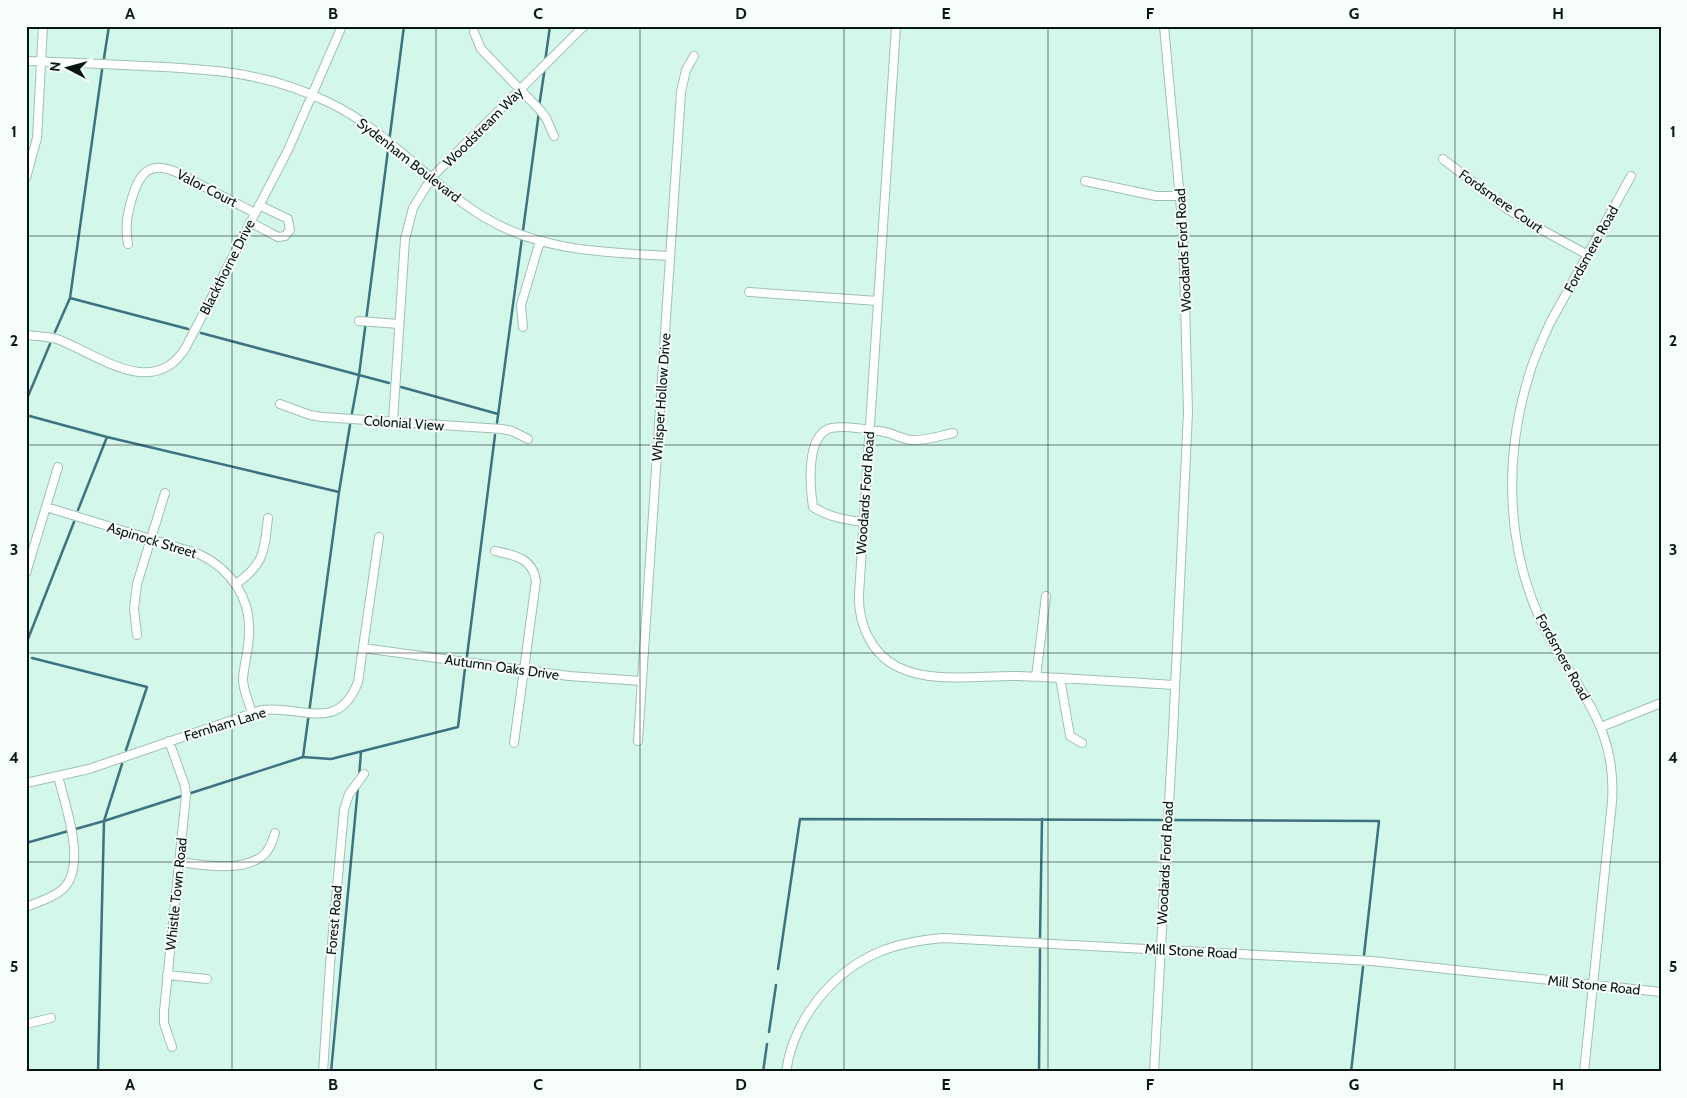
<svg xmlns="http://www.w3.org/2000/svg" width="1687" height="1098" viewBox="0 0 1687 1098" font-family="Cabin,sans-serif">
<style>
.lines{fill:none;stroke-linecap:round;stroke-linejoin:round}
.stream{stroke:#3f7280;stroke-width:2.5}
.minor-casing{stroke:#9ec1b3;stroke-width:10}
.minor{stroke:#fff;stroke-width:8}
.grid{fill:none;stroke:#081510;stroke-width:1;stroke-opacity:0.55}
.labels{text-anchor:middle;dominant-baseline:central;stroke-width:4;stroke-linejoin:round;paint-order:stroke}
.street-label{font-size:14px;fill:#081510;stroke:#f6fdfa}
.neatline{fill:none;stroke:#081510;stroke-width:2}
.grid-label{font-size:16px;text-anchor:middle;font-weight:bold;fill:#081510}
</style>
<rect width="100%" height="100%" fill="#d3f8e9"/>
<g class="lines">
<path class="stream" d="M104,58L109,26
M545,62L550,26
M539,107L545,67
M70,298L188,329
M55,332L70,298L102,70
M201,333L389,383
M401,387L498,414
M26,401L50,344
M352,413L359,375L404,26
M26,415L107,437L339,492
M497,423L539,112
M78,510L107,437
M26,644L74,522
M467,656L495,435
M32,658L147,687L126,750
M303,757L339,492L350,425
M359,777L361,752
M1174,820L1379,821L1364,955
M26,843L104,821L303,757L331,759L458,727L465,668
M1040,937L1042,819
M778,969L800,819L1162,820
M769,1032L776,985
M98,1072L104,821L122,764
M331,1072L358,787
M763,1072L767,1044
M1039,1072L1040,949
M1351,1072L1363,967"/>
<defs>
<path id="minor" d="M896,26L859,594C858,623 871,654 898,667C931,684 982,675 1019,676C1071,678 1123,682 1175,685
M474,32L481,49L540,110L546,118L554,136
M26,61C65,62 104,64 143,66C212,69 267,72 330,103C388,131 429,184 484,217C542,252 604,252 670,256
M1443,159L1506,208L1533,225L1588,255
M26,178L37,138L43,26
M1085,181L1156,196H1180
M250,222L278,237L285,236L290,230L288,219L259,205
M128,244C125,227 127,215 132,198C139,174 149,160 176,172L255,213
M749,292L878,301
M359,321L399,324
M523,327L521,305L540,241
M26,335C36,336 47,336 57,339C97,354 154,401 186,347L288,150L342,26
M280,404L310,415L322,417L502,429L512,431L528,439
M393,422L405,239L413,208L432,177L584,26
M46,507L199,554C230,569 251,597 249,633C249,649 244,664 243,679C243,691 249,702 252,713
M864,522C845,520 829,517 813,507C810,486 806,439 828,429C839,424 873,430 885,432C894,434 902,439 911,440C925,441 939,436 953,433
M495,551C514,555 533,558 536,581L514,743
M26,573L58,467
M236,584C265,563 264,552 268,518
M137,635L134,609L137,584L165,493
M363,648L569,676L642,681
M1036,677L1046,596
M1060,678L1070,736L1082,743
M1601,727L1661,703
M169,741L185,786L186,795L164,1011V1023L172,1047
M638,741L681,92L686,70L694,56
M26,783L89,769L262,710C301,705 338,734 358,682L379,537
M179,862C203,865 240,872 261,857C269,852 272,842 275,833
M26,907C38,902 55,897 64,888C87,864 65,805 58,776
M167,975L207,979
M26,1024L51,1018
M323,1072L330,965L344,810L349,794L364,774
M786,1072C793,1020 832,972 879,952C900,943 921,940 943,938L1372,961L1661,992
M1154,1072L1173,732L1188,412L1183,231L1164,26
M1584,1072L1612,802C1617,728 1580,694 1547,633C1505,553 1503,457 1530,372C1535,355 1543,339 1550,323L1631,176"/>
</defs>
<use href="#minor" class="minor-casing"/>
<use href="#minor" class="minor"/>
</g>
<path class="grid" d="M232,26V1072M436,26V1072M640,26V1072M844,26V1072M1048,26V1072M1252,26V1072M1455,26V1072M26,236H1661M26,445H1661M26,653H1661M26,862H1661"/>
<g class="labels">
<g class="street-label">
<text transform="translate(483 127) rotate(-45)">Woodstream Way</text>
<text transform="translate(409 160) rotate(38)">Sydenham Boulevard</text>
<text transform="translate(207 188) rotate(27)">Valor Court</text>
<text transform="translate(1501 201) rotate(35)">Fordsmere Court</text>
<text transform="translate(1591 249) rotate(-61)">Fordsmere Road</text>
<text transform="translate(1183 250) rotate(-93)">Woodards Ford Road</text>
<text transform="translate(227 267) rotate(-63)">Blackthorne Drive</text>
<text transform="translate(661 397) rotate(-86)">Whisper Hollow Drive</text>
<text transform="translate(404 423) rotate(4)">Colonial View</text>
<text transform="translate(865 493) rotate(-86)">Woodards Ford Road</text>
<text transform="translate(152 540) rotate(17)">Aspinock Street</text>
<text transform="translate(1563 657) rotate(61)">Fordsmere Road</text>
<text transform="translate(502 667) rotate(8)">Autumn Oaks Drive</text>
<text transform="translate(225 724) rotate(-17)">Fernham Lane</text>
<text transform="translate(1165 863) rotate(-87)">Woodards Ford Road</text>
<text transform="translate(176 894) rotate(-84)">Whistle Town Road</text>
<text transform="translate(334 920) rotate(-85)">Forest Road</text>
<text transform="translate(1191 951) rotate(3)">Mill Stone Road</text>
<text transform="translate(1594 985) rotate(6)">Mill Stone Road</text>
</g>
</g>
<rect width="1687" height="1098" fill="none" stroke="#f6fdfa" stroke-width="55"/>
<g transform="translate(68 68) rotate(276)" stroke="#f6fdfa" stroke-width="4" paint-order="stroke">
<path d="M0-4L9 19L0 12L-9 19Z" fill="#081510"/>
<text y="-8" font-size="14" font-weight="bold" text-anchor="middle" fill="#081510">N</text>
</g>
<rect x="28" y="28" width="1632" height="1042" class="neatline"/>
<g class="grid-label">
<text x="130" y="19">A</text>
<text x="333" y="19">B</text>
<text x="538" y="19">C</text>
<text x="741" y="19">D</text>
<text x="946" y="19">E</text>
<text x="1150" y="19">F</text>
<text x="1354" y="19">G</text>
<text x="1558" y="19">H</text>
<text x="14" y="137">1</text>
<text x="1673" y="137">1</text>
<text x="14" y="346">2</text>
<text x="1673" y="346">2</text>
<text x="14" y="555">3</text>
<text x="1673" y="555">3</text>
<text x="14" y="763">4</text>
<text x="1673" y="763">4</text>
<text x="14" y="972">5</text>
<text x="1673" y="972">5</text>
<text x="130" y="1090">A</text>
<text x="333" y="1090">B</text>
<text x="538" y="1090">C</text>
<text x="741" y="1090">D</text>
<text x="946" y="1090">E</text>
<text x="1150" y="1090">F</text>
<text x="1354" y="1090">G</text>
<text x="1558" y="1090">H</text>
</g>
</svg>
